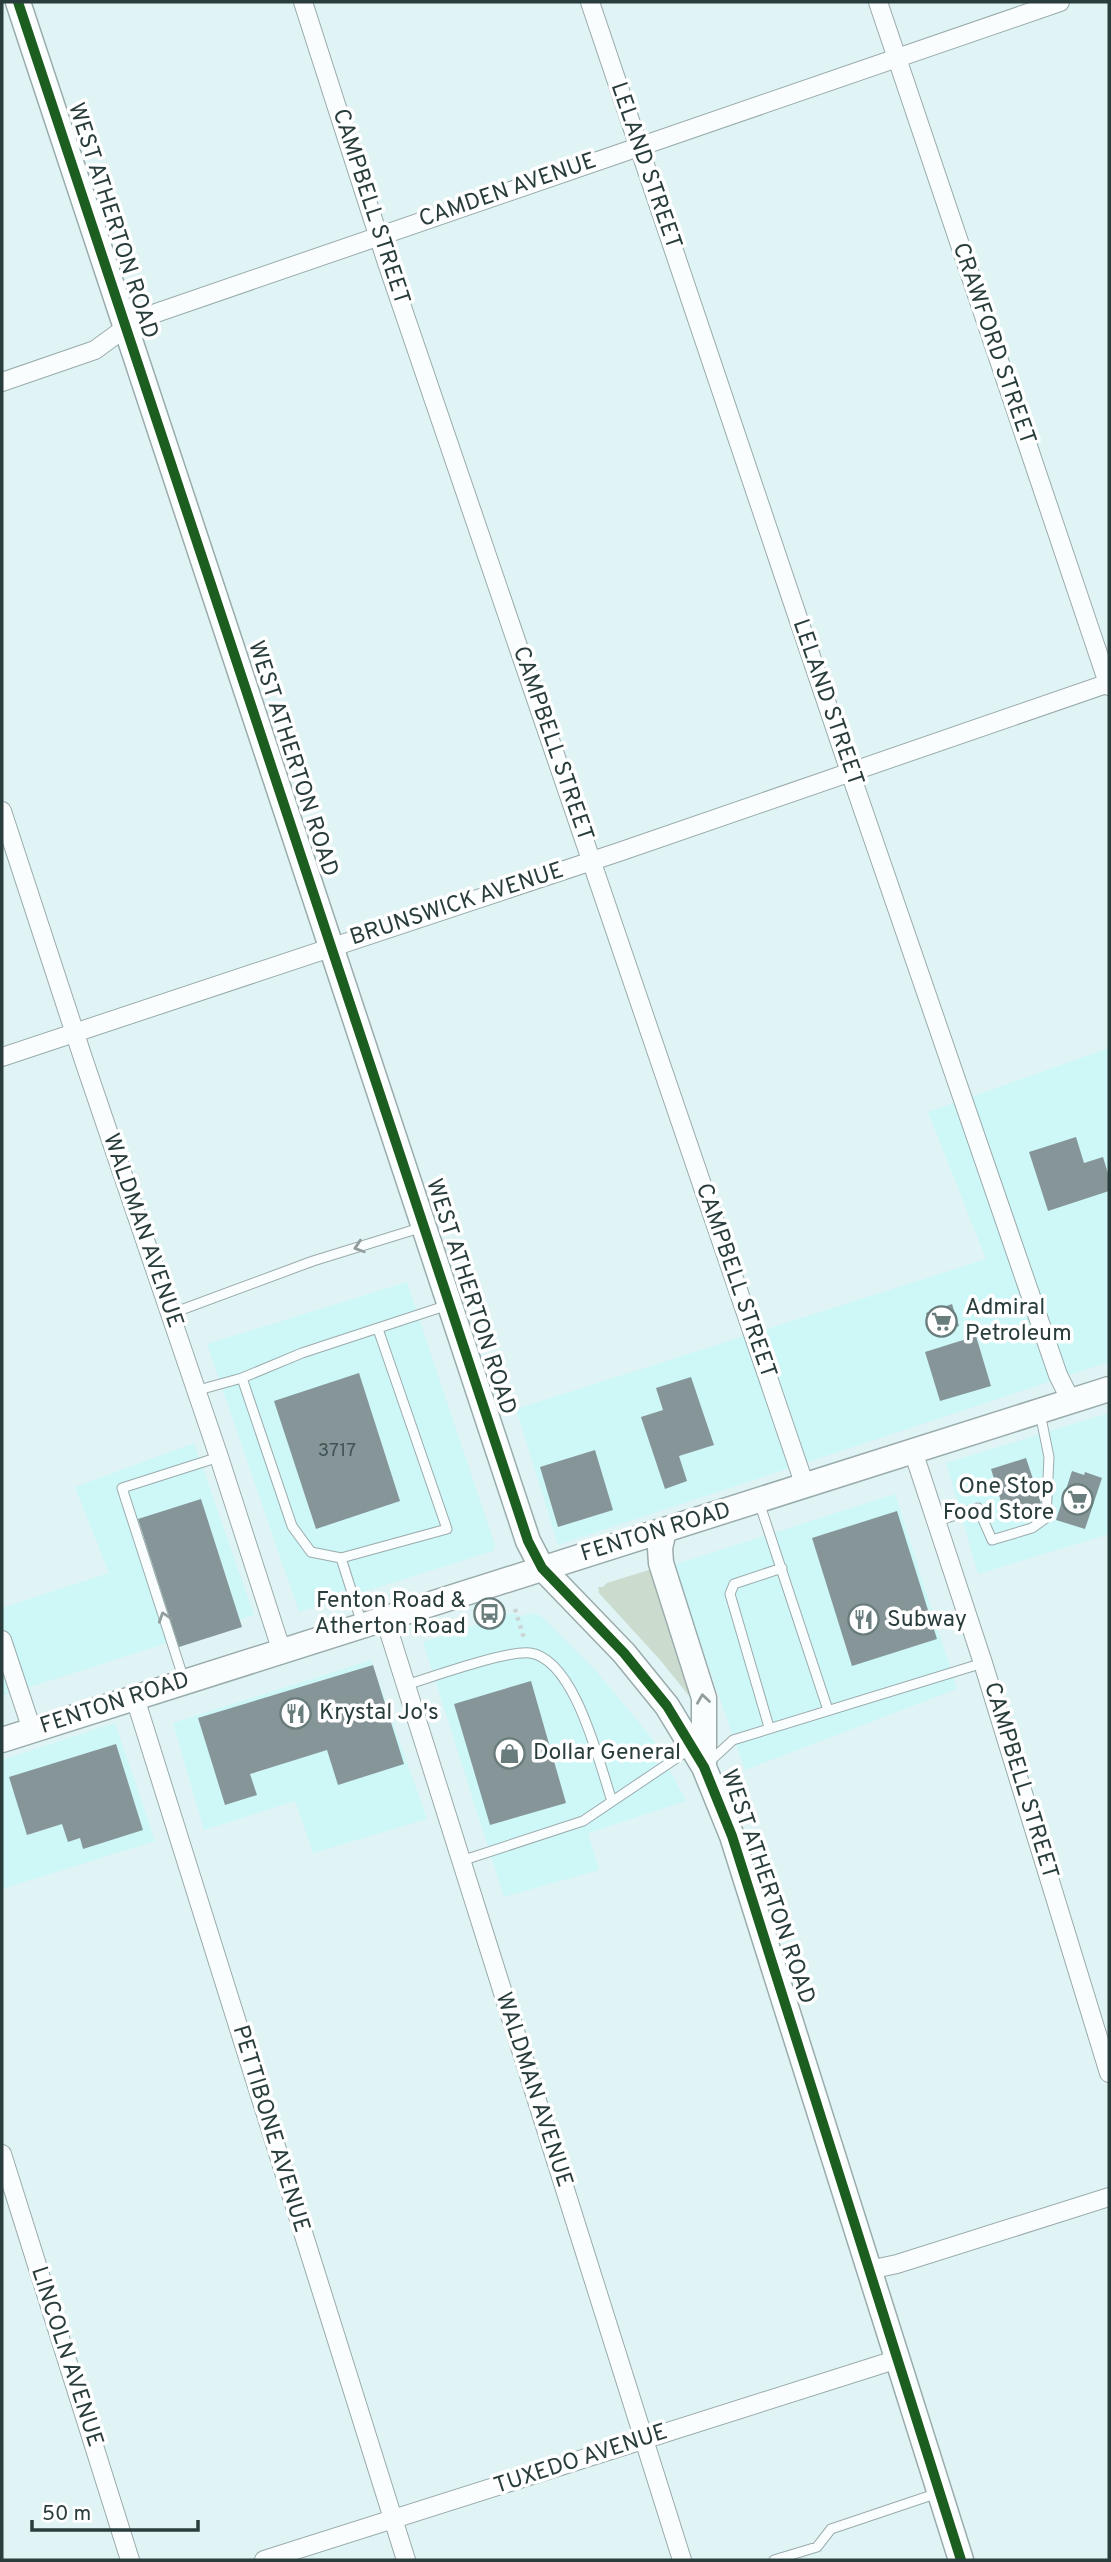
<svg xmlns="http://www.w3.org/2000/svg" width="1111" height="2562" viewBox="0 0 1111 2562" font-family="Overpass,sans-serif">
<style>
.built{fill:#cef7f8}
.green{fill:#cbdbce}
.building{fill:#869598}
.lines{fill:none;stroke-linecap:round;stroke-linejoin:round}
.lane-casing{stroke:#9aabac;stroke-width:11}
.street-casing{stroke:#9aabac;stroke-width:20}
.secondary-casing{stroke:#9aabac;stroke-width:27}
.path{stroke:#cbd4d4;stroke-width:4.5;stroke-dasharray:3.5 5;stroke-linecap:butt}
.lane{stroke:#fafdfe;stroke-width:9}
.street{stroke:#fafdfe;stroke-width:18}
.secondary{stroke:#fafdfe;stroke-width:24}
.cycleway-casing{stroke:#fff;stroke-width:15}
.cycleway{stroke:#1b5e20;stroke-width:10}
.oneway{stroke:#929d9e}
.labels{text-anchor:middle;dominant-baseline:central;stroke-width:7;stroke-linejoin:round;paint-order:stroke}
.number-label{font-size:19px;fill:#415354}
.street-label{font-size:23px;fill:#2a3d3d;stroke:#fff}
.poi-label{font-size:23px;fill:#2a3d3d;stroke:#fff;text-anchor:start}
</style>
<rect width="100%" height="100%" fill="#e0f4f5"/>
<path class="built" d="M1109,1048V1362L558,1545L516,1409L986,1259L928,1112Z
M407,1282L495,1545L493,1551L299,1612L207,1344Z
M1109,1413V1534L978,1574L946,1463Z
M194,1443L254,1615L2,1696V1608L109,1573L75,1487Z
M895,1494L957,1689L745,1770L673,1565Z
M513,1613L521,1616L534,1613L542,1617L596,1671L655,1742L686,1801L588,1833L599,1870L504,1897L423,1642Z
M371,1660L427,1819L313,1853L295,1801L204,1830L173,1723Z
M115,1723L155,1841L2,1889V1760Z"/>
<path class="green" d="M655,1568L694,1702L661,1661L599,1593L598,1587H603L607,1583Z"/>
<path class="building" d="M1076,1137L1084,1163L1103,1157L1109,1177V1191L1048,1211L1029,1152Z
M952,1304L959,1326L933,1335L926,1313Z
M976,1336L991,1386L940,1401L925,1352Z
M359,1373L400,1501L316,1529L274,1401Z
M691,1377L714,1445L679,1456L687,1481L665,1489L641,1417L663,1410L656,1388Z
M595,1450L613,1510L558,1527L540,1467Z
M1026,1458L1043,1509L1007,1521L991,1469Z
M1072,1471L1084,1475L1085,1472L1102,1478L1085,1529L1056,1520Z
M201,1499L242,1627L179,1647L138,1519Z
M897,1511L937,1639L852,1666L812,1538Z
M373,1665L404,1764L338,1785L327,1750L250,1774L257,1795L225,1805L198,1718Z
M531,1681L566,1803L490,1825L454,1704Z
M116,1744L143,1830L83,1849L80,1838L68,1842L62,1824L27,1835L9,1777Z"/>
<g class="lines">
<defs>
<path id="lane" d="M170,1314L313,1261L423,1227
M242,1378L302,1353L448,1305
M195,1391L242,1378L292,1526L311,1552L341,1558L362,1624
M759,1502L828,1710
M937,1521L978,1508L992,1540L1032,1528L1046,1518L1049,1457L1040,1413
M341,1558L447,1529L378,1329
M184,1680L122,1488L219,1457
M406,1685C432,1677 507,1650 530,1653C575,1659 599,1763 612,1801
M769,1727L730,1594L734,1584L782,1568
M708,1763L733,1740L983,1663
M461,1861L583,1821L690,1749
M774,2560L817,2547L831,2529L938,2493"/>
<path id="street" d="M303,2L387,263L805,1486
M590,2L850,772L1058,1375L1071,1401
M878,2L1109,686
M2,382L95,350L125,328L156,313L1060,2
M2,811L84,1061L219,1457L282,1652
M2,1057L619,852L1109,683
M913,1451L983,1663L1109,2073
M385,1619L682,2560
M2,1640L32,1730
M135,1698L406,2560
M2,2154L130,2560
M869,2270L897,2264L1109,2197
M264,2560L898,2359"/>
<path id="secondary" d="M18,2L528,1541L542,1568L624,1653L667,1706L704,1767L732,1836L961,2560
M664,1531L660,1548L661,1563L704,1698V1766
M2,1740L1109,1389"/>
</defs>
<use href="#lane" class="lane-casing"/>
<use href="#street" class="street-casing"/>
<use href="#secondary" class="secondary-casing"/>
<path class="path" d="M515,1609L524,1638"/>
<use href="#lane" class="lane"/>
<use href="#street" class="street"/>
<use href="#secondary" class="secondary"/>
<defs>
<path id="cycleway" d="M18,2L528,1541L542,1568L624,1653L667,1706L704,1767L732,1836L961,2560"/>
</defs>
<use href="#cycleway" class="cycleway-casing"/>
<use href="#cycleway" class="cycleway"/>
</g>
<defs><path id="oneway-chevron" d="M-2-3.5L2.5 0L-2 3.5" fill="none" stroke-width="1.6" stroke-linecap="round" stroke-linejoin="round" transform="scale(1.75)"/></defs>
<g class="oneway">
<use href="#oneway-chevron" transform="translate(359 1247) rotate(162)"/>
<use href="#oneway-chevron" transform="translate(164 1617) rotate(-108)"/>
<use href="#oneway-chevron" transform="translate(703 1699) rotate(-98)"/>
</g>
<defs>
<symbol id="supermarket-ring" viewBox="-11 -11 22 22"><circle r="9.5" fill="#fff" stroke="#6a7d7d" stroke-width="1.5"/><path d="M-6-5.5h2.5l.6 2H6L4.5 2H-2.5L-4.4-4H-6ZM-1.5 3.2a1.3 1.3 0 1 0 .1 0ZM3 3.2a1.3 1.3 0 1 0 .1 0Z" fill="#6a7d7d"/></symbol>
<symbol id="bus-ring" viewBox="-11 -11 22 22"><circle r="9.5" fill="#fff" stroke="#6a7d7d" stroke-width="1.5"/><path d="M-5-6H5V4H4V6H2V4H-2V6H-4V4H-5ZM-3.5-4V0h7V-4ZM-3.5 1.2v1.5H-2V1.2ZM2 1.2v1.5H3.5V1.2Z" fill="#6a7d7d"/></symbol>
<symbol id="restaurant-ring" viewBox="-11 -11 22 22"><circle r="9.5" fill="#fff" stroke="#6a7d7d" stroke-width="1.5"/><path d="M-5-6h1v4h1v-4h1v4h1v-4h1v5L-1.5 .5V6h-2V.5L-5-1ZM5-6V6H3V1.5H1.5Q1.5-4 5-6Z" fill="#6a7d7d"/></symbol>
<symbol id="shop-ring" viewBox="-11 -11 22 22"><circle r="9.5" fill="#fff" stroke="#6a7d7d" stroke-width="1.5"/><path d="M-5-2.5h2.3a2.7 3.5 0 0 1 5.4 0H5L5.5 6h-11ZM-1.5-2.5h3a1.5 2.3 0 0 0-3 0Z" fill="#6a7d7d"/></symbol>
</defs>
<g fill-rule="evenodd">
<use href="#supermarket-ring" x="924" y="1304" width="35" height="35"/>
<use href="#supermarket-ring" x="1060" y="1482" width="35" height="35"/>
<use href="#bus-ring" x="472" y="1596" width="35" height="35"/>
<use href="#restaurant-ring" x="846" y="1602" width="35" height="35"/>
<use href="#restaurant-ring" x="278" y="1696" width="35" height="35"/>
<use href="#shop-ring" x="492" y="1736" width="35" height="35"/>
</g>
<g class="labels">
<g class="number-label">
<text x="337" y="1451">3717</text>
</g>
<g class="street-label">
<text transform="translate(645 166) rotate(71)">LELAND STREET</text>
<text transform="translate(508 191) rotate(-19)">CAMDEN AVENUE</text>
<text transform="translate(370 207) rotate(72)">CAMPBELL STREET</text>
<text transform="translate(112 221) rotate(72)">WEST ATHERTON ROAD</text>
<text transform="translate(993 344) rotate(71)">CRAWFORD STREET</text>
<text transform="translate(827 703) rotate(71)">LELAND STREET</text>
<text transform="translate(552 744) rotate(71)">CAMPBELL STREET</text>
<text transform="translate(292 759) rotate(72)">WEST ATHERTON ROAD</text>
<text transform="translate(457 905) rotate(-18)">BRUNSWICK AVENUE</text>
<text transform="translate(142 1231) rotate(71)">WALDMAN AVENUE</text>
<text transform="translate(735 1281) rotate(71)">CAMPBELL STREET</text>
<text transform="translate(470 1297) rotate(72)">WEST ATHERTON ROAD</text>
<text transform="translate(656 1533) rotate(-17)">FENTON ROAD</text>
<text transform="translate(115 1704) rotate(-18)">FENTON ROAD</text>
<text transform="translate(1020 1781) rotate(73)">CAMPBELL STREET</text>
<text transform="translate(767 1887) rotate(71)">WEST ATHERTON ROAD</text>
<text transform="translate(533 2090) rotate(72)">WALDMAN AVENUE</text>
<text transform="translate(270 2129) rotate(73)">PETTIBONE AVENUE</text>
<text transform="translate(66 2357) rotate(72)">LINCOLN AVENUE</text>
<text transform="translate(581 2460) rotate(-18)">TUXEDO AVENUE</text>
</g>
<g class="poi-label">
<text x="965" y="1308">Admiral<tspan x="965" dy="26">Petroleum</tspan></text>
<text x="1054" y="1487" text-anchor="end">One Stop<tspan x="1054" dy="26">Food Store</tspan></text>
<text x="466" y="1601" text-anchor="end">Fenton Road &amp;<tspan x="466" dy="26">Atherton Road</tspan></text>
<text x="887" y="1620">Subway</text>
<text x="319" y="1713">Krystal Jo's</text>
<text x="533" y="1753">Dollar General</text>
</g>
</g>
<rect width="1111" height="2562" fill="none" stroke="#2a3d3d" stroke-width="7"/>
<path d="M32 2520v10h166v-10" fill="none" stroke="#2a3d3d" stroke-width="3.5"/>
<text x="42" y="2520" font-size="21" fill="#2a3d3d" stroke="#ffffff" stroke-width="5" paint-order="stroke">50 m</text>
</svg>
